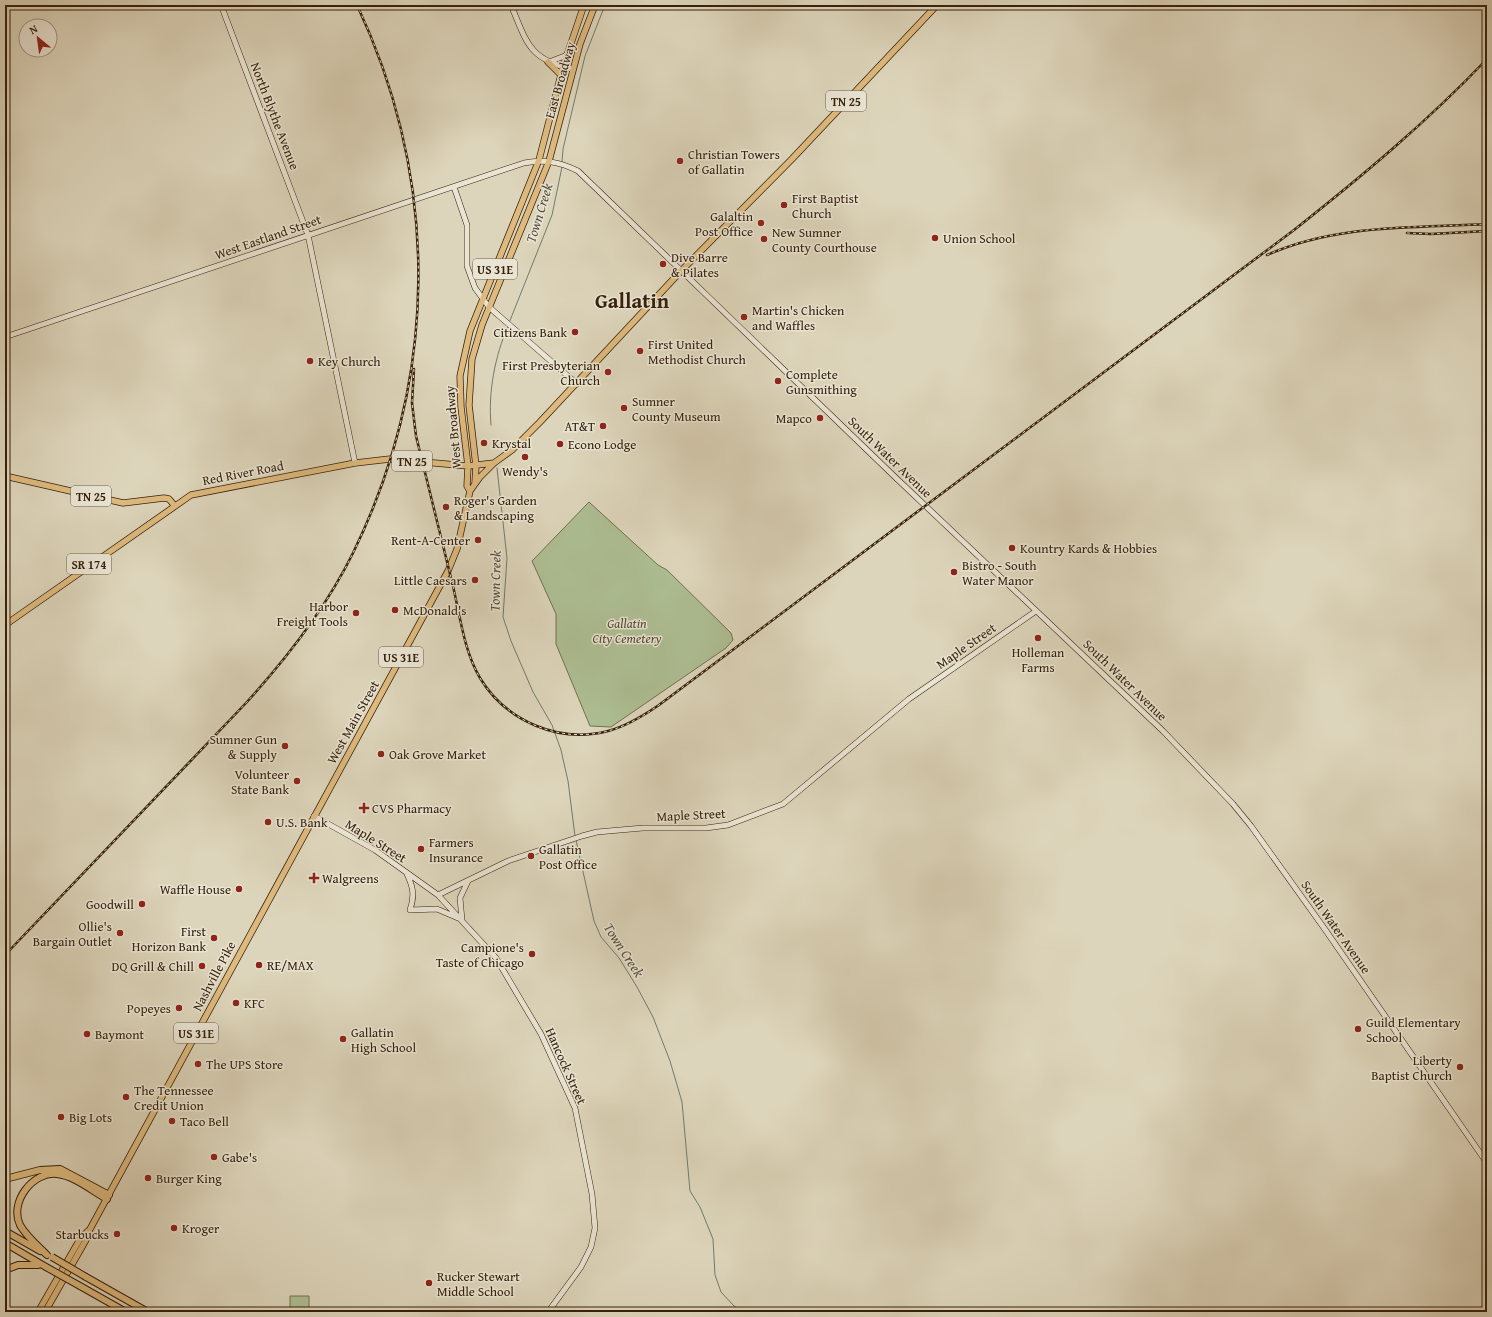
<svg xmlns="http://www.w3.org/2000/svg" width="1492" height="1317" viewBox="0 0 1492 1317" font-family="'Gentium Book Plus',serif">
<style>
.green{fill:#adbe93;stroke:#72704f}
.lines{fill:none;stroke-linecap:round;stroke-linejoin:round}
.stream{stroke:#6e7c70;stroke-width:1}
.secondary-casing{stroke:#36210b;stroke-width:6}
.primary-casing{stroke:#36210b;stroke-width:7}
.highway-casing{stroke:#36210b;stroke-width:8}
.secondary{stroke:#e9e4d3;stroke-width:5}
.primary{stroke:#deba7e;stroke-width:5.5}
.highway{stroke:#deba7e;stroke-width:6}
.rail-casing{stroke:#36210b;stroke-width:2.5}
.rail{stroke:#e9e4d3;stroke-width:1;stroke-dasharray:3;stroke-linecap:butt}
.highway-bridge-casing{stroke:#36210b;stroke-width:8;stroke-linecap:butt}
.highway-bridge{stroke:#deba7e;stroke-width:6}
.poi-dot{fill:#8f2418;stroke:#e9e4d3;stroke-width:1.5}
.labels{text-anchor:middle;dominant-baseline:central;stroke-width:3;stroke-linejoin:round;paint-order:stroke}
.shield{fill:#e9e4d3;stroke:#6c5c47;stroke-width:1}
.shield-label{font-size:12px;font-weight:bold;fill:#36210b}
.street-label{font-size:13px;fill:#36210b;stroke:#e9e4d3}
.poi-label{font-size:13px;fill:#36210b;stroke:#e9e4d3;text-anchor:start}
.park-label{font-size:13px;font-style:italic;fill:#54482d;stroke:#e9e4d3}
.water-label{font-size:14px;font-style:italic;fill:#524e3d;stroke:#e9e4d3}
.town-label{font-size:21px;font-weight:bold;fill:#36210b;stroke:#e9e4d3}
</style>
<rect width="100%" height="100%" fill="#ddd5bb"/>
<filter id="stains"><feTurbulence type="fractalNoise" baseFrequency=".005" numOctaves="4"/><feColorMatrix values="0 0 0 0 .2 0 0 0 0 .09 0 0 0 0 .02 0 0 0 .5 -.17"/></filter>
<radialGradient id="worn" r=".72"><stop offset=".6" stop-color="#630" stop-opacity="0"/><stop offset="1" stop-color="#630" stop-opacity=".3"/></radialGradient>
<path class="green" d="M589,502L658,565L667,570L731,633L733,640L726,648L611,727L590,726L556,644V614L532,561Z
M290,1296H309V1312H290Z"/>
<g class="lines">
<path class="stream" d="M562,162L563,149L585,56L605,5
M509,323L552,215L562,167
M491,425C488,392 495,356 508,326
M497,468L507,558L503,617L511,641L533,692L552,725L561,750L568,781L575,836
M576,840L594,921L601,937L619,958L637,987L653,1017L670,1061L682,1102L690,1191L700,1207L713,1239L715,1275L721,1292L734,1306L745,1312"/>
<defs>
<path id="secondary" d="M221,5L308,235L355,463
M511,5C527,43 529,60 573,69
M549,62L567,55
M454,187L467,225V266L475,288L489,307L577,384
M5,337L524,163C544,159 560,162 578,171L895,477L1163,731L1233,804L1251,826L1324,928L1487,1163
M314,816L375,850L438,895L496,958L541,1034L575,1108L592,1194L595,1228L591,1247L581,1267L548,1312
M407,874C413,887 415,895 410,910L437,909L458,918
M438,895L508,861L582,836L597,832L643,828H706L728,825L783,804L909,699L1036,611
M462,920L460,898L468,881"/>
<path id="primary" d="M548,62L561,75
M5,476L123,503L164,498L169,499L174,505
M475,483L476,466L469,405L472,359L482,325L549,161L580,44L595,5
M470,491L467,486L468,466L461,407L460,376L470,331L539,160L563,67L584,5
M5,625L191,495L355,463L390,459L468,466L494,463
M38,1312L80,1239L88,1231
M45,1312L86,1240L89,1231L448,571L457,549L470,491L480,477L494,463L512,450L540,422L681,271L792,159L937,5"/>
<path id="highway" d="M5,1179L40,1170L60,1169L109,1195
M5,1231L40,1251
M5,1243L46,1267
M47,1255C38,1246 26,1236 20,1225C9,1202 33,1171 57,1174C75,1176 92,1191 107,1199
M5,1270L18,1265H38
M86,1277L148,1312
M80,1286L126,1312"/>
</defs>
<use href="#secondary" class="secondary-casing"/>
<use href="#primary" class="primary-casing"/>
<use href="#highway" class="highway-casing"/>
<use href="#secondary" class="secondary"/>
<use href="#primary" class="primary"/>
<use href="#highway" class="highway"/>
<defs>
<path id="rail" d="M1407,233L1431,234L1487,231
M1267,255C1336,224 1413,228 1487,224
M414,369L412,403L416,436C428,486 441,536 453,586C460,616 464,651 480,678C506,721 559,744 608,731C627,726 643,716 659,705L1294,230C1361,177 1427,122 1487,59
M5,955L246,703C287,658 326,608 353,553C439,377 440,182 357,5"/>
</defs>
<use href="#rail" class="rail-casing"/>
<use href="#rail" class="rail"/>
<defs>
<path id="highway-bridge" d="M52,1257L86,1277
M46,1267L80,1286"/>
</defs>
<use href="#highway-bridge" class="highway-bridge-casing"/>
<use href="#highway-bridge" class="highway-bridge"/>
</g>
<g class="poi-dot">
<circle cx="680" cy="161" r="4"/>
<circle cx="784" cy="205" r="4"/>
<circle cx="761" cy="223" r="4"/>
<circle cx="935" cy="238" r="4"/>
<circle cx="764" cy="239" r="4"/>
<circle cx="663" cy="264" r="4"/>
<circle cx="744" cy="317" r="4"/>
<circle cx="575" cy="332" r="4"/>
<circle cx="640" cy="351" r="4"/>
<circle cx="310" cy="361" r="4"/>
<circle cx="608" cy="372" r="4"/>
<circle cx="778" cy="381" r="4"/>
<circle cx="624" cy="408" r="4"/>
<circle cx="820" cy="418" r="4"/>
<circle cx="603" cy="426" r="4"/>
<circle cx="484" cy="443" r="4"/>
<circle cx="560" cy="444" r="4"/>
<circle cx="525" cy="457" r="4"/>
<circle cx="446" cy="507" r="4"/>
<circle cx="478" cy="540" r="4"/>
<circle cx="1012" cy="548" r="4"/>
<circle cx="954" cy="572" r="4"/>
<circle cx="475" cy="580" r="4"/>
<circle cx="395" cy="610" r="4"/>
<circle cx="356" cy="613" r="4"/>
<circle cx="1038" cy="638" r="4"/>
<circle cx="285" cy="746" r="4"/>
<circle cx="381" cy="754" r="4"/>
<circle cx="297" cy="781" r="4"/>
<path d="M362 802h4v4h4v4h-4v4h-4v-4h-4v-4h4z"/>
<circle cx="268" cy="822" r="4"/>
<circle cx="421" cy="849" r="4"/>
<circle cx="531" cy="856" r="4"/>
<path d="M312 872h4v4h4v4h-4v4h-4v-4h-4v-4h4z"/>
<circle cx="239" cy="889" r="4"/>
<circle cx="142" cy="904" r="4"/>
<circle cx="120" cy="933" r="4"/>
<circle cx="214" cy="938" r="4"/>
<circle cx="532" cy="954" r="4"/>
<circle cx="259" cy="965" r="4"/>
<circle cx="202" cy="966" r="4"/>
<circle cx="236" cy="1003" r="4"/>
<circle cx="179" cy="1008" r="4"/>
<circle cx="1358" cy="1029" r="4"/>
<circle cx="87" cy="1034" r="4"/>
<circle cx="343" cy="1039" r="4"/>
<circle cx="198" cy="1064" r="4"/>
<circle cx="1460" cy="1067" r="4"/>
<circle cx="126" cy="1097" r="4"/>
<circle cx="61" cy="1117" r="4"/>
<circle cx="172" cy="1121" r="4"/>
<circle cx="214" cy="1157" r="4"/>
<circle cx="148" cy="1178" r="4"/>
<circle cx="174" cy="1228" r="4"/>
<circle cx="117" cy="1234" r="4"/>
<circle cx="429" cy="1283" r="4"/>
</g>
<g class="labels">
<g class="shield">
<rect x="826" y="91" width="40" height="20" rx="3"/>
<rect x="473" y="259" width="44" height="20" rx="3"/>
<rect x="392" y="451" width="40" height="20" rx="3"/>
<rect x="71" y="486" width="40" height="20" rx="3"/>
<rect x="67" y="554" width="44" height="20" rx="3"/>
<rect x="379" y="647" width="44" height="20" rx="3"/>
<rect x="174" y="1023" width="44" height="20" rx="3"/>
</g>
<g class="shield-label">
<text x="846" y="101">TN 25</text>
<text x="495" y="269">US 31E</text>
<text x="412" y="461">TN 25</text>
<text x="91" y="496">TN 25</text>
<text x="89" y="564">SR 174</text>
<text x="401" y="657">US 31E</text>
<text x="196" y="1033">US 31E</text>
</g>
<g class="street-label">
<text transform="translate(560 80) rotate(-74)">East Broadway</text>
<text transform="translate(275 116) rotate(69)">North Blythe Avenue</text>
<text transform="translate(268 237) rotate(-19)">West Eastland Street</text>
<text transform="translate(453 427) rotate(-95)">West Broadway</text>
<text transform="translate(890 457) rotate(44)">South Water Avenue</text>
<text transform="translate(243 473) rotate(-11)">Red River Road</text>
<text transform="translate(966 646) rotate(-35)">Maple Street</text>
<text transform="translate(1125 680) rotate(44)">South Water Avenue</text>
<text transform="translate(353 722) rotate(-61)">West Main Street</text>
<text transform="translate(691 815) rotate(-3)">Maple Street</text>
<text transform="translate(376 841) rotate(32)">Maple Street</text>
<text transform="translate(1336 927) rotate(55)">South Water Avenue</text>
<text transform="translate(214 976) rotate(-62)">Nashville Pike</text>
<text transform="translate(566 1066) rotate(66)">Hancock Street</text>
</g>
<g class="poi-label">
<text x="688" y="154">Christian Towers<tspan x="688" dy="15">of Gallatin</tspan></text>
<text x="792" y="198">First Baptist<tspan x="792" dy="15">Church</tspan></text>
<text x="753" y="216" text-anchor="end">Galaltin<tspan x="753" dy="15">Post Office</tspan></text>
<text x="772" y="232">New Sumner<tspan x="772" dy="15">County Courthouse</tspan></text>
<text x="943" y="238">Union School</text>
<text x="671" y="257">Dive Barre<tspan x="671" dy="15">&amp; Pilates</tspan></text>
<text x="752" y="310">Martin's Chicken<tspan x="752" dy="15">and Waffles</tspan></text>
<text x="567" y="332" text-anchor="end">Citizens Bank</text>
<text x="648" y="344">First United<tspan x="648" dy="15">Methodist Church</tspan></text>
<text x="318" y="361">Key Church</text>
<text x="600" y="365" text-anchor="end">First Presbyterian<tspan x="600" dy="15">Church</tspan></text>
<text x="786" y="374">Complete<tspan x="786" dy="15">Gunsmithing</tspan></text>
<text x="632" y="401">Sumner<tspan x="632" dy="15">County Museum</tspan></text>
<text x="812" y="418" text-anchor="end">Mapco</text>
<text x="595" y="426" text-anchor="end">AT&amp;T</text>
<text x="492" y="443">Krystal</text>
<text x="568" y="444">Econo Lodge</text>
<text x="525" y="471" text-anchor="middle">Wendy's</text>
<text x="454" y="500">Roger's Garden<tspan x="454" dy="15">&amp; Landscaping</tspan></text>
<text x="470" y="540" text-anchor="end">Rent-A-Center</text>
<text x="1020" y="548">Kountry Kards &amp; Hobbies</text>
<text x="962" y="565">Bistro - South<tspan x="962" dy="15">Water Manor</tspan></text>
<text x="467" y="580" text-anchor="end">Little Caesars</text>
<text x="348" y="606" text-anchor="end">Harbor<tspan x="348" dy="15">Freight Tools</tspan></text>
<text x="403" y="610">McDonald's</text>
<text x="1038" y="652" text-anchor="middle">Holleman<tspan x="1038" dy="15">Farms</tspan></text>
<text x="277" y="739" text-anchor="end">Sumner Gun<tspan x="277" dy="15">&amp; Supply</tspan></text>
<text x="389" y="754">Oak Grove Market</text>
<text x="289" y="774" text-anchor="end">Volunteer<tspan x="289" dy="15">State Bank</tspan></text>
<text x="372" y="808">CVS Pharmacy</text>
<text x="276" y="822">U.S. Bank</text>
<text x="429" y="842">Farmers<tspan x="429" dy="15">Insurance</tspan></text>
<text x="539" y="849">Gallatin<tspan x="539" dy="15">Post Office</tspan></text>
<text x="322" y="878">Walgreens</text>
<text x="231" y="889" text-anchor="end">Waffle House</text>
<text x="134" y="904" text-anchor="end">Goodwill</text>
<text x="112" y="926" text-anchor="end">Ollie's<tspan x="112" dy="15">Bargain Outlet</tspan></text>
<text x="206" y="931" text-anchor="end">First<tspan x="206" dy="15">Horizon Bank</tspan></text>
<text x="524" y="947" text-anchor="end">Campione's<tspan x="524" dy="15">Taste of Chicago</tspan></text>
<text x="267" y="965">RE/MAX</text>
<text x="194" y="966" text-anchor="end">DQ Grill &amp; Chill</text>
<text x="244" y="1003">KFC</text>
<text x="171" y="1008" text-anchor="end">Popeyes</text>
<text x="1366" y="1022">Guild Elementary<tspan x="1366" dy="15">School</tspan></text>
<text x="351" y="1032">Gallatin<tspan x="351" dy="15">High School</tspan></text>
<text x="95" y="1034">Baymont</text>
<text x="1452" y="1060" text-anchor="end">Liberty<tspan x="1452" dy="15">Baptist Church</tspan></text>
<text x="206" y="1064">The UPS Store</text>
<text x="134" y="1090">The Tennessee<tspan x="134" dy="15">Credit Union</tspan></text>
<text x="69" y="1117">Big Lots</text>
<text x="180" y="1121">Taco Bell</text>
<text x="222" y="1157">Gabe's</text>
<text x="156" y="1178">Burger King</text>
<text x="182" y="1228">Kroger</text>
<text x="109" y="1234" text-anchor="end">Starbucks</text>
<text x="437" y="1276">Rucker Stewart<tspan x="437" dy="15">Middle School</tspan></text>
</g>
<g class="park-label">
<text x="627" y="623">Gallatin<tspan x="627" dy="15">City Cemetery</tspan></text>
</g>
<g class="water-label">
<text transform="translate(539 213) rotate(-73)">Town Creek</text>
<text transform="translate(495 581) rotate(-89)">Town Creek</text>
<text transform="translate(624 950) rotate(57)">Town Creek</text>
</g>
<g class="town-label">
<text x="632" y="300">Gallatin</text>
</g>
</g>
<rect width="1492" height="1317" fill="none" stroke="#ddd5bb" stroke-width="20"/>
<rect x="6" y="6" width="1480" height="1305" fill="none" stroke="#36210b" stroke-width="2"/>
<rect x="10" y="10" width="1472" height="1297" fill="none" stroke="#36210b"/>
<g transform="translate(38 38) rotate(331)"><circle r="19" fill="#e9e4d3" stroke="#a19683"/>
<path d="M0-3L7 15L0 10L-7 15Z" fill="#8f2418"/>
<text y="-6" font-size="11" font-weight="bold" text-anchor="middle" fill="#36210b">N</text>
</g>
<rect width="100%" height="100%" filter="url(#stains)"/>
<rect width="100%" height="100%" fill="url(#worn)"/>
</svg>
